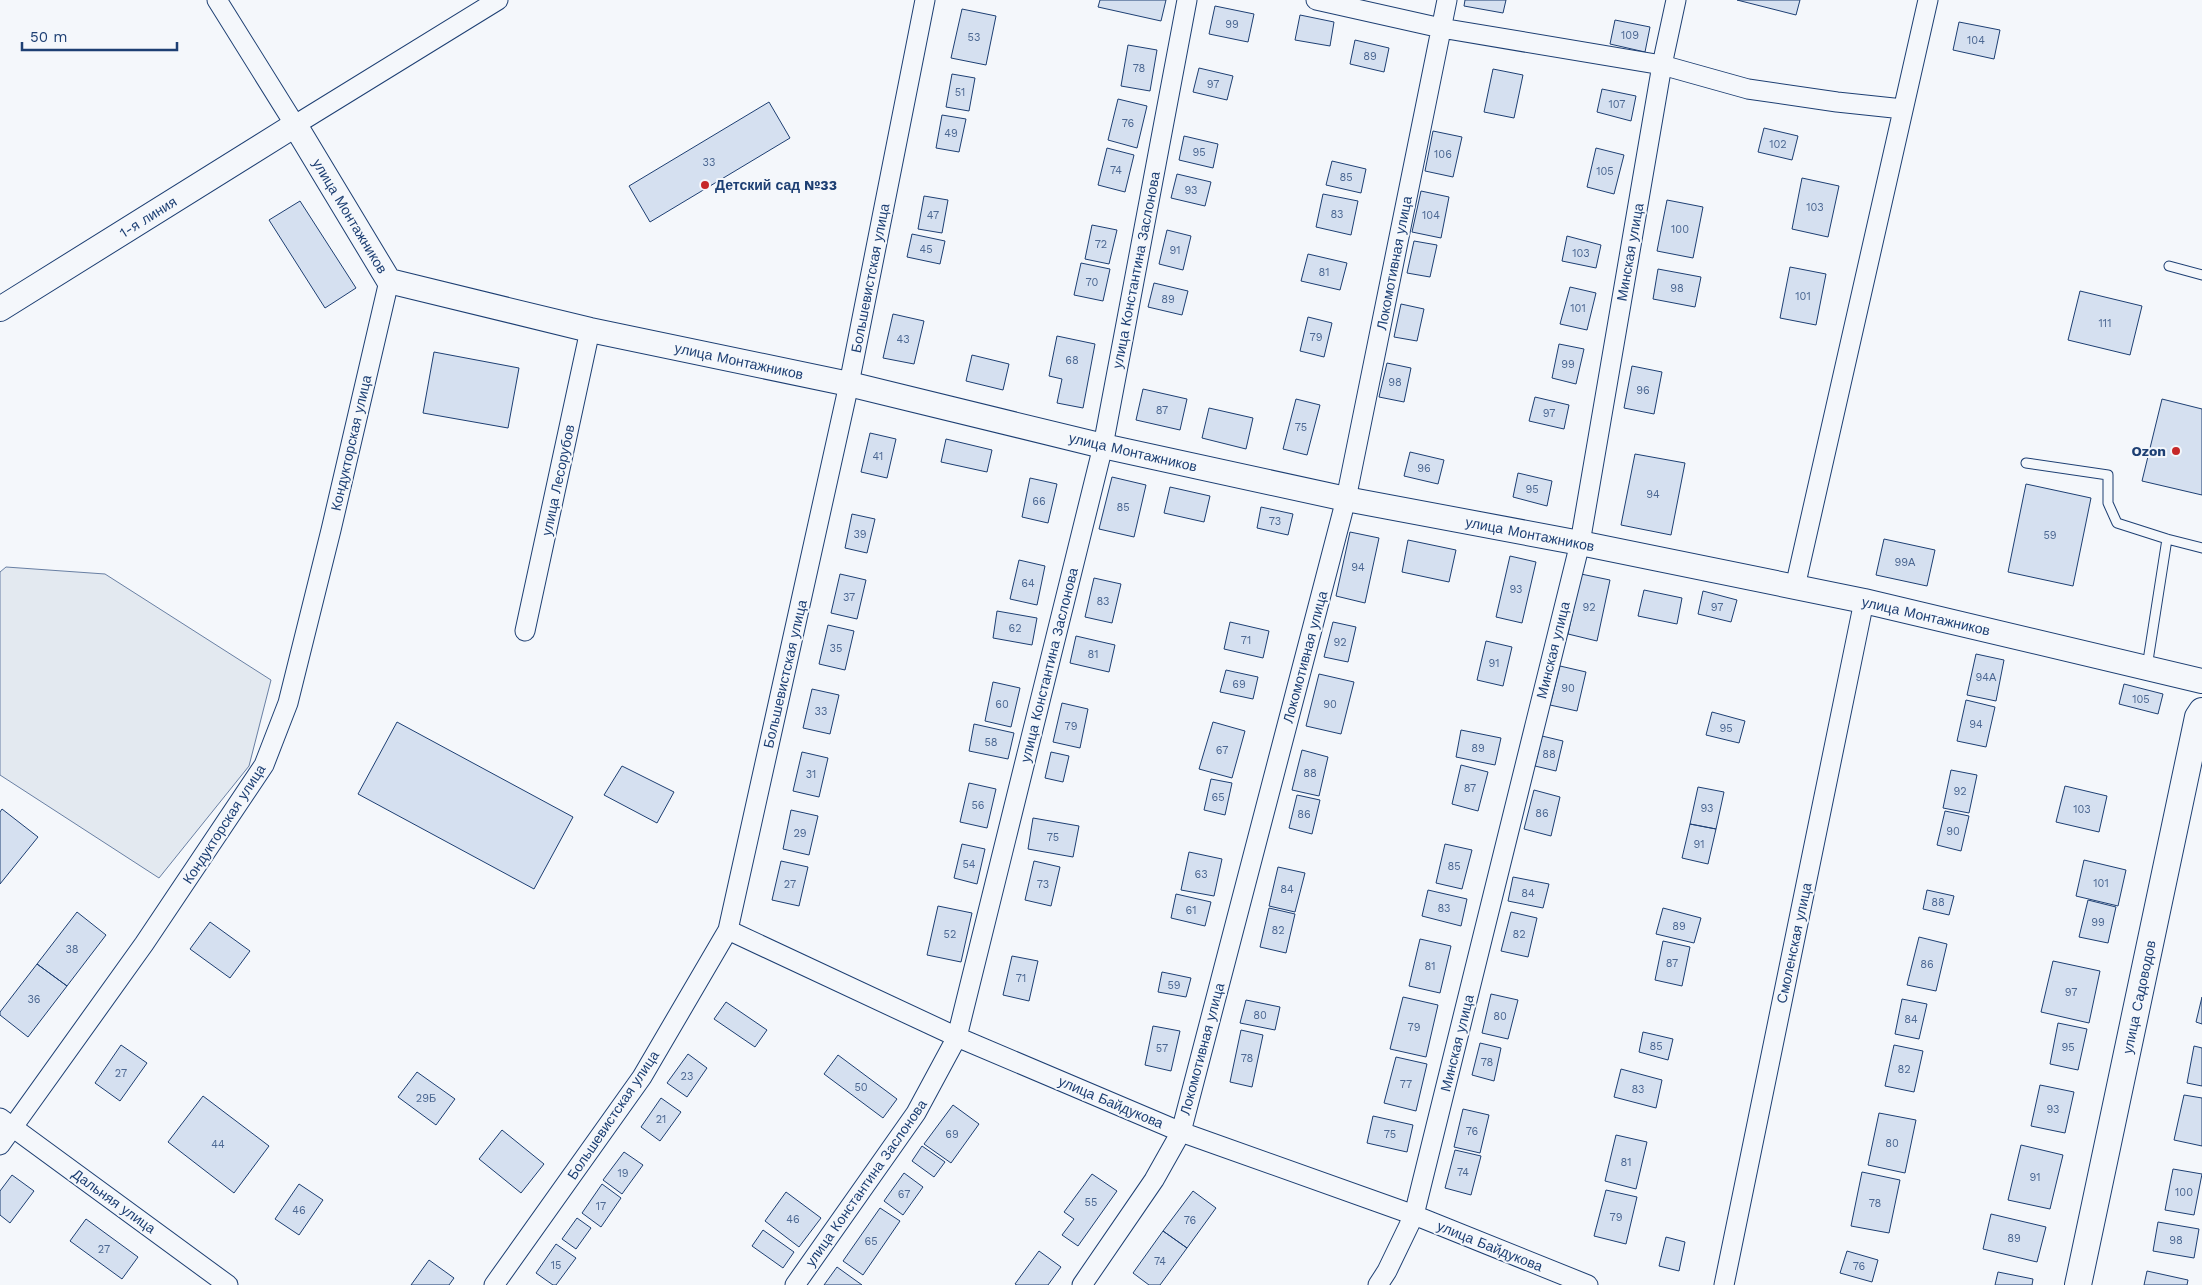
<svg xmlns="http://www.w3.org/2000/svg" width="2202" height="1285" viewBox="0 0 2202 1285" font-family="'Work Sans',sans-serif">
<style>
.green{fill:#e3e9f0;stroke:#687fa3}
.building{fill:#d5e0f0;stroke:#1d3f73}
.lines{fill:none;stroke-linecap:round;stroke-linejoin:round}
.service-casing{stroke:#1d3f73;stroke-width:11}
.minor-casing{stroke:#1d3f73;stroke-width:21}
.tertiary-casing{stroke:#1d3f73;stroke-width:26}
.secondary-casing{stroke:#1d3f73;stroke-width:28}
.service{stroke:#f4f7fb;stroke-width:9}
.minor{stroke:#f4f7fb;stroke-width:19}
.tertiary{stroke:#f4f7fb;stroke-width:24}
.secondary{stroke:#f4f7fb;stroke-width:26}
.poi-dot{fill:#c62828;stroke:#f4f7fb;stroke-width:2}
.labels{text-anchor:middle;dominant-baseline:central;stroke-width:4;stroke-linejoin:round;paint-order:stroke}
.number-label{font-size:11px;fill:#4b6792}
.poi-label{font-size:14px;font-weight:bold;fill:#1d3f73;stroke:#f4f7fb;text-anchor:start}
.street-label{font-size:14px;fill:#1d3f73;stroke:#f4f7fb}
</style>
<rect width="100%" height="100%" fill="#f4f7fb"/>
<path class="green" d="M6,567L105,574L271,680L249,766L159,878L0,775V572Z"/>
<path class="building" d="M1100,0H1166L1161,21L1098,7Z
M1465,0H1506L1503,13L1464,6Z
M1737,0H1800L1796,15Z
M1215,6L1254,14L1248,42L1209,34Z
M962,9L996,16L986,65L951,58Z
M1300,15L1334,22L1330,46L1295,40Z
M1615,20L1650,27L1645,52L1610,44Z
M1959,22L2000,30L1994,59L1953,50Z
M1355,40L1389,48L1384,72L1350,64Z
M1128,45L1157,50L1150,91L1121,86Z
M1199,68L1233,76L1227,100L1193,92Z
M1493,69L1523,75L1514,118L1484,112Z
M952,74L975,78L969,111L946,107Z
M1602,89L1636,96L1631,121L1597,112Z
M1118,99L1147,106L1137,148L1108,140Z
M769,102L790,138L650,222L629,186Z
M942,115L966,119L959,152L936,148Z
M1764,128L1798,136L1792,160L1758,152Z
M1433,131L1462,137L1453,177L1425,171Z
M1184,136L1218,144L1213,168L1179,160Z
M1107,148L1134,155L1125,192L1098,185Z
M1596,148L1624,155L1614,194L1587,187Z
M1332,161L1366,169L1361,193L1326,185Z
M1177,174L1211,182L1205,206L1171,198Z
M1802,178L1839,186L1828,237L1792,229Z
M1421,191L1449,197L1441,238L1412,232Z
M1323,194L1358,201L1351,235L1316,227Z
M924,196L948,200L942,233L918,229Z
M1667,200L1703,207L1693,258L1657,251Z
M300,201L356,288L325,308L269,220Z
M1092,225L1117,230L1109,264L1085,259Z
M1167,230L1191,236L1183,270L1159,264Z
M912,234L945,241L940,264L907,257Z
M1567,236L1601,245L1596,268L1562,261Z
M1414,241L1437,245L1430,277L1407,273Z
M1308,254L1347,263L1340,290L1301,281Z
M1081,263L1110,269L1103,301L1074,295Z
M1790,267L1826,274L1816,325L1780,318Z
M1658,269L1701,277L1695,307L1653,299Z
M1154,283L1188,291L1182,315L1148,307Z
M1570,287L1596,293L1587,330L1560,324Z
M2080,291L2142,306L2130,355L2068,340Z
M1401,304L1424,309L1417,341L1394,337Z
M893,314L924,321L914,364L883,358Z
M1308,317L1332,323L1324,357L1300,351Z
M1057,336L1095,344L1083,408L1057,403L1062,379L1049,376Z
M1559,344L1584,349L1576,384L1552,378Z
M434,352L519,368L508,428L423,413Z
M972,355L1009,364L1003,390L966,381Z
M1387,363L1411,368L1404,402L1379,397Z
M1632,366L1662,372L1654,414L1624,408Z
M1143,389L1187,399L1180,430L1136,420Z
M1535,397L1569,405L1564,429L1529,421Z
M1296,399L1320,405L1307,455L1283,449Z
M2162,399L2202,409V495L2142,481Z
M1209,408L1253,418L1246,449L1202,438Z
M870,433L896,439L887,478L861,472Z
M946,439L992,450L987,472L941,462Z
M1410,452L1444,460L1438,484L1404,476Z
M1635,454L1685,463L1671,535L1621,525Z
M1518,473L1552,481L1547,506L1513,497Z
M1112,477L1146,485L1134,537L1099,529Z
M1030,478L1057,484L1048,523L1022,517Z
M2026,484L2091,498L2073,586L2008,572Z
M1170,487L1210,496L1204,522L1164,513Z
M1261,507L1293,514L1288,535L1257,528Z
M852,514L875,519L867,553L845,548Z
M1350,532L1379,538L1365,603L1336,596Z
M1884,539L1935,550L1927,586L1876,575Z
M1408,540L1456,550L1449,582L1402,572Z
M1510,556L1536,562L1522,623L1496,617Z
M1019,560L1045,566L1037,605L1010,599Z
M840,574L866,580L857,619L831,613Z
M1581,574L1610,580L1597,641L1568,634Z
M1094,578L1121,584L1112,623L1085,617Z
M1644,590L1682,598L1677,624L1638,616Z
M1703,591L1737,600L1731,622L1698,614Z
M997,611L1037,618L1032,645L993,638Z
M1230,622L1269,631L1263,658L1224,649Z
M1333,622L1356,627L1348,662L1324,657Z
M828,625L854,631L845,670L819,664Z
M1076,636L1115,645L1109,672L1070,663Z
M1486,641L1512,647L1503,686L1477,680Z
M1976,654L2004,660L1996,701L1967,695Z
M1560,666L1586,672L1577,711L1550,705Z
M1226,670L1258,677L1253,699L1220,692Z
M1319,674L1354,682L1341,734L1306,726Z
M993,682L1020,688L1011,727L985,721Z
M2124,684L2163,694L2158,714L2119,704Z
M812,689L839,695L830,734L803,728Z
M1966,700L1995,707L1986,747L1957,741Z
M1062,703L1088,709L1080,748L1053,742Z
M1712,712L1745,721L1739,743L1706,735Z
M397,722L573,817L534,889L358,794Z
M1213,722L1245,731L1232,778L1199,769Z
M974,724L1014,733L1008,759L969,751Z
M1461,730L1501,738L1495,765L1456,757Z
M1542,736L1563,741L1556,771L1535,766Z
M1302,750L1328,757L1319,796L1292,790Z
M802,752L828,758L819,797L793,791Z
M1051,752L1069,756L1063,782L1045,778Z
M1461,765L1488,772L1478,811L1452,804Z
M622,766L674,792L657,823L604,795Z
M1951,770L1977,775L1969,813L1943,808Z
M1211,779L1232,783L1225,815L1204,810Z
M969,783L996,789L987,828L960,822Z
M2065,786L2107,796L2099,832L2056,822Z
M1698,787L1724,792L1716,829L1690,824Z
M1534,790L1560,797L1551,836L1524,829Z
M1297,795L1320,800L1312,834L1289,828Z
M2,809L38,837L0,884V812Z
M791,810L818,816L809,855L783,849Z
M1945,811L1969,816L1961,851L1937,845Z
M1033,818L1079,826L1073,857L1028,849Z
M1690,824L1716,829L1708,864L1682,858Z
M962,844L985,849L977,884L954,878Z
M1445,844L1472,850L1462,889L1436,883Z
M1189,852L1222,859L1214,896L1181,890Z
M2084,860L2126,870L2118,906L2076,896Z
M781,861L808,867L799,906L772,900Z
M1034,861L1060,867L1051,906L1025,900Z
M1278,867L1305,873L1295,912L1269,906Z
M1513,877L1549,884L1543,908L1508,901Z
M1428,890L1467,899L1461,926L1422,916Z
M1927,890L1954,896L1949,915L1923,909Z
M1176,894L1211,902L1205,926L1171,918Z
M2088,900L2116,907L2108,943L2079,937Z
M938,906L972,913L961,962L927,955Z
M1269,908L1295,914L1286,953L1260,947Z
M1663,908L1701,918L1694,943L1656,934Z
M77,912L106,935L67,986L37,964Z
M1511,912L1537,918L1528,957L1501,951Z
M210,922L250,951L230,978L190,949Z
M1919,937L1947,944L1936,991L1907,985Z
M1420,939L1451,946L1440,993L1409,986Z
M1663,941L1690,947L1682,986L1655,980Z
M1012,956L1038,961L1029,1001L1003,995Z
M2053,961L2100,971L2089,1023L2041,1012Z
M37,964L67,986L28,1037L0,1015V1012Z
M1162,972L1191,978L1186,997L1158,992Z
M1491,994L1518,1000L1508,1039L1482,1033Z
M1403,997L1438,1005L1426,1057L1390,1049Z
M2202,997V1024L2196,1022Z
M1902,999L1927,1004L1919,1039L1895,1034Z
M1246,1000L1280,1007L1275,1030L1240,1023Z
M726,1002L767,1030L755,1047L714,1019Z
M2058,1023L2087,1029L2078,1070L2050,1064Z
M1153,1026L1180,1031L1171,1071L1145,1065Z
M1241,1030L1263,1035L1252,1087L1230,1082Z
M1643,1032L1673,1039L1668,1060L1639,1052Z
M1480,1043L1501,1048L1494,1081L1472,1075Z
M121,1045L147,1063L120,1101L95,1083Z
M1894,1045L1923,1051L1914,1092L1885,1086Z
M2194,1046L2202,1048V1086L2187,1083Z
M688,1054L707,1068L687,1097L667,1083Z
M838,1055L897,1099L883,1118L824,1074Z
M1396,1057L1427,1064L1416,1111L1384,1103Z
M1621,1069L1662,1080L1656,1108L1614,1097Z
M417,1072L455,1099L436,1125L398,1097Z
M2040,1085L2074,1092L2065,1133L2031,1126Z
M2184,1095L2202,1098V1146L2174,1140Z
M203,1096L269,1146L234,1193L168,1142Z
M661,1098L681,1112L660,1141L641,1127Z
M953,1105L979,1124L951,1163L924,1144Z
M1463,1109L1489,1115L1480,1153L1454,1147Z
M1879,1113L1916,1120L1905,1173L1868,1165Z
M1373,1116L1413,1125L1407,1152L1367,1143Z
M502,1130L544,1164L521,1193L479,1159Z
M1616,1135L1647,1142L1636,1189L1605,1181Z
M2021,1145L2063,1155L2050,1209L2008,1200Z
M922,1146L945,1162L934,1177L912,1161Z
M1455,1150L1481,1156L1471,1195L1445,1188Z
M624,1152L643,1165L622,1194L603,1180Z
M2173,1169L2202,1174L2194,1215L2165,1210Z
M1862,1172L1900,1180L1889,1233L1851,1226Z
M904,1173L923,1187L903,1215L884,1201Z
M1092,1174L1117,1191L1078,1246L1062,1235L1074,1219L1064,1212Z
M12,1175L34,1191L10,1223L0,1215V1191Z
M299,1184L323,1200L299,1235L275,1219Z
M602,1184L621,1198L601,1227L582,1213Z
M1606,1190L1637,1197L1626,1244L1594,1236Z
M1193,1191L1216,1208L1187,1248L1163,1231Z
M786,1192L821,1218L799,1247L765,1221Z
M880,1208L900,1221L863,1275L843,1261Z
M1991,1214L2046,1227L2037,1262L1983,1249Z
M577,1218L591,1228L576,1249L562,1239Z
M86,1219L138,1257L122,1279L70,1241Z
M2158,1222L2199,1229L2194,1258L2153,1251Z
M763,1230L794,1252L783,1268L752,1246Z
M1163,1231L1187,1248L1160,1285H1149L1133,1273Z
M1666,1237L1685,1242L1679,1271L1659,1266Z
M556,1244L576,1258L556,1285H553L536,1273Z
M1039,1251L1061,1267L1048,1285H1017L1015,1284Z
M1847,1251L1878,1260L1872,1282L1840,1273Z
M429,1260L454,1278L449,1285H411Z
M837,1267L862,1285H824Z
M2147,1271L2188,1280L2187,1285H2144Z
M1998,1272L2033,1279L2032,1285H1995Z"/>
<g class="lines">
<defs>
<path id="service" d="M2169,266L2202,275
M2026,463L2108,475V503L2117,523L2167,539L2202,548
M2147,667L2167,539"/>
<path id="minor" d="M217,0L295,125L498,0
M1316,0L1441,28L1662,65L1748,89L1837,102L1903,109
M1795,587L1928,0
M525,631L590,330
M728,930L957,1037L1181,1132L1414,1215L1588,1285
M0,1118L228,1285
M0,1145L144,944L264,765L288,703L331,530L389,281
M494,1285L642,1077L728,930L849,384L925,0
M795,1285L916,1113L957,1037L1103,446L1187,0
M1082,1285L1154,1180L1181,1132L1346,499L1447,0
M1378,1285L1387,1271L1414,1215L1580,543L1662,65L1676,0
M1724,1285L1864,601"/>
<path id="tertiary" d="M0,309L295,125L389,281L590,330L849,384L1103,446L1346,499L1580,543L1864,601L2202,681"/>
<path id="secondary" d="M2078,1285L2198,717L2202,711"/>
</defs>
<use href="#service" class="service-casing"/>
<use href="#minor" class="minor-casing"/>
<use href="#tertiary" class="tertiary-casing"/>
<use href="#secondary" class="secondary-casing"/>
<use href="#service" class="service"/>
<use href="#minor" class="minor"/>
<use href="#tertiary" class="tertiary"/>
<use href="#secondary" class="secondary"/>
</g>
<g class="poi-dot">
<circle cx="705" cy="185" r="5"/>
<circle cx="2176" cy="451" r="5"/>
</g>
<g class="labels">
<g class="number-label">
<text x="1232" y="24">99</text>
<text x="1630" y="35">109</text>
<text x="974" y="37">53</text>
<text x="1976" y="40">104</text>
<text x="1370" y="56">89</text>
<text x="1139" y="68">78</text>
<text x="1213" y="84">97</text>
<text x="960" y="92">51</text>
<text x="1617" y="104">107</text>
<text x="1128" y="123">76</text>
<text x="951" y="133">49</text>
<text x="1778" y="144">102</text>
<text x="1199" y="152">95</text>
<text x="1443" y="154">106</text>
<text x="709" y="162">33</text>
<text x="1116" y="170">74</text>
<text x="1605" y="171">105</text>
<text x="1346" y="177">85</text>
<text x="1191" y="190">93</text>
<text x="1815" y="207">103</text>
<text x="1337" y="214">83</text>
<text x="933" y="215">47</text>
<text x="1431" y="215">104</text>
<text x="1680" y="229">100</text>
<text x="1101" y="244">72</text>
<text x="926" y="249">45</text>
<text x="1175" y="250">91</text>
<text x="1581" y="253">103</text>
<text x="1324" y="272">81</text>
<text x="1092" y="282">70</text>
<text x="1677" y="288">98</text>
<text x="1803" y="296">101</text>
<text x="1168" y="299">89</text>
<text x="1578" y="308">101</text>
<text x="2105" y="323">111</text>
<text x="1316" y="337">79</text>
<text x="903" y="339">43</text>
<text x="1072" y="360">68</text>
<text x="1568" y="364">99</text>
<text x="1395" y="382">98</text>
<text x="1643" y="390">96</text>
<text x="1162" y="410">87</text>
<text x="1549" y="413">97</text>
<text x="1301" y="427">75</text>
<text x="878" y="456">41</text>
<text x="1424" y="468">96</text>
<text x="1532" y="489">95</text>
<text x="1653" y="494">94</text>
<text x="1039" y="501">66</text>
<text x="1123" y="507">85</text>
<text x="1275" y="521">73</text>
<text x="860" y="534">39</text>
<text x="2050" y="535">59</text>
<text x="1905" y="562">99А</text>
<text x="1358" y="567">94</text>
<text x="1028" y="583">64</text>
<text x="1516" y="589">93</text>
<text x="849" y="597">37</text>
<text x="1103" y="601">83</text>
<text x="1589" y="607">92</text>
<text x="1717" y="607">97</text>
<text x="1015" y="628">62</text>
<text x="1246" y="640">71</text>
<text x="1340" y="642">92</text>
<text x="836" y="648">35</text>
<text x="1093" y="654">81</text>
<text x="1494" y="663">91</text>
<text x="1986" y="677">94А</text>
<text x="1239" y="684">69</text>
<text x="1568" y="688">90</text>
<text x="2141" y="699">105</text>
<text x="1002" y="704">60</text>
<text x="1330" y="704">90</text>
<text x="821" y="711">33</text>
<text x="1976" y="724">94</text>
<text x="1071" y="726">79</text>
<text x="1726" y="728">95</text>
<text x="991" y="742">58</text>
<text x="1478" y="748">89</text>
<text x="1222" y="750">67</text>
<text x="1549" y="754">88</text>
<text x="1310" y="773">88</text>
<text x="811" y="774">31</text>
<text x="1470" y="788">87</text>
<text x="1960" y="791">92</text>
<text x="1218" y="797">65</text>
<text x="978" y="805">56</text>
<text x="1707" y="808">93</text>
<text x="2082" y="809">103</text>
<text x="1542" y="813">86</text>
<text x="1304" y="814">86</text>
<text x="1953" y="831">90</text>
<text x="800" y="833">29</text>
<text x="1053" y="837">75</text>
<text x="1699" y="844">91</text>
<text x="969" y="864">54</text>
<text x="1454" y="866">85</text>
<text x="1201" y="874">63</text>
<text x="2101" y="883">101</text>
<text x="790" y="884">27</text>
<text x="1043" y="884">73</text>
<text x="1287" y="889">84</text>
<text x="1528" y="893">84</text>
<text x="1938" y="902">88</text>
<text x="1444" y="908">83</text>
<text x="1191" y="910">61</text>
<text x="2098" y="922">99</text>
<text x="1679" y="926">89</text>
<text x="1278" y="930">82</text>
<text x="950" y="934">52</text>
<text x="1519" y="934">82</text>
<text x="72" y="949">38</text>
<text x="1672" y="963">87</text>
<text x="1927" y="964">86</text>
<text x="1430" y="966">81</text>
<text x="1021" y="978">71</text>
<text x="1174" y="985">59</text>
<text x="2071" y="992">97</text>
<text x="34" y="999">36</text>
<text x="1260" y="1015">80</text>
<text x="1500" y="1016">80</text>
<text x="1911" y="1019">84</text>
<text x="1414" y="1027">79</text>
<text x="1656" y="1046">85</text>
<text x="2068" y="1047">95</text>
<text x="1162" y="1048">57</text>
<text x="1247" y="1058">78</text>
<text x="1487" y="1062">78</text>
<text x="1904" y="1069">82</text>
<text x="121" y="1073">27</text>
<text x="687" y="1076">23</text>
<text x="1406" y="1084">77</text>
<text x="861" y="1087">50</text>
<text x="1638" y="1089">83</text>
<text x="426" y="1098">29Б</text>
<text x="2053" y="1109">93</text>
<text x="661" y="1119">21</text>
<text x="1472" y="1131">76</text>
<text x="952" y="1134">69</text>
<text x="1390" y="1134">75</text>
<text x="1892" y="1143">80</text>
<text x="218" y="1144">44</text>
<text x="1626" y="1162">81</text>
<text x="1463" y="1172">74</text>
<text x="623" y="1173">19</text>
<text x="2035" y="1177">91</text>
<text x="2184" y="1192">100</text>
<text x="904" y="1194">67</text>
<text x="1091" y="1202">55</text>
<text x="1875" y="1203">78</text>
<text x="601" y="1206">17</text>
<text x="299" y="1210">46</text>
<text x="1616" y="1217">79</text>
<text x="793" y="1219">46</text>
<text x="1190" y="1220">76</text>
<text x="2014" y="1238">89</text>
<text x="2176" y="1240">98</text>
<text x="871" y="1241">65</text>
<text x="104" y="1249">27</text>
<text x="1160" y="1261">74</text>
<text x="556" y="1265">15</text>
<text x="1859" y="1266">76</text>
</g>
<g class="poi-label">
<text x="715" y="185">Детский сад №33</text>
<text x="2166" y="451" text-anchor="end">Ozon</text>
</g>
<g class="street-label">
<text transform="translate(350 216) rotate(59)">улица Монтажников</text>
<text transform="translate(148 217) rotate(-32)">1-я линия</text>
<text transform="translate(1630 252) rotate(-80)">Минская улица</text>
<text transform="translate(1394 263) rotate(-79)">Локомотивная улица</text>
<text transform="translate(1136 270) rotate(-79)">улица Константина Заслонова</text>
<text transform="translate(870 278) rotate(-79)">Большевистская улица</text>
<text transform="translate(739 361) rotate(12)">улица Монтажников</text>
<text transform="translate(351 443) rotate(-77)">Кондукторская улица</text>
<text transform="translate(1133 452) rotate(13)">улица Монтажников</text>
<text transform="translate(558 480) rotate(-78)">улица Лесорубов</text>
<text transform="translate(1530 534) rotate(11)">улица Монтажников</text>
<text transform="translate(1926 616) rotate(13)">улица Монтажников</text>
<text transform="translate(1553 650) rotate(-76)">Минская улица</text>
<text transform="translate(1305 657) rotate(-75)">Локомотивная улица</text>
<text transform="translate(1049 665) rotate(-76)">улица Константина Заслонова</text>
<text transform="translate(785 674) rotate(-77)">Большевистская улица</text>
<text transform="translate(224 824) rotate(-57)">Кондукторская улица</text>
<text transform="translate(1794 943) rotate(-78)">Смоленская улица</text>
<text transform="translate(2139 997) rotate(-78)">улица Садоводов</text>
<text transform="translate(1457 1043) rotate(-76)">Минская улица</text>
<text transform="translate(1202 1049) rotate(-75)">Локомотивная улица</text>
<text transform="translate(1111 1102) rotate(23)">улица Байдукова</text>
<text transform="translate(613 1115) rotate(-56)">Большевистская улица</text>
<text transform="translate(866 1183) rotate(-55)">улица Константина Заслонова</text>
<text transform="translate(114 1201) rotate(36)">Дальняя улица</text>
<text transform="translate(1490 1246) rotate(22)">улица Байдукова</text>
</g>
</g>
<path d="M22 42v8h155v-8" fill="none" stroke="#1d3f73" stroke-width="2.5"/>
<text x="30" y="42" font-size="15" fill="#1d3f73" stroke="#f4f7fb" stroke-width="4" paint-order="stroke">50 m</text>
</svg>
